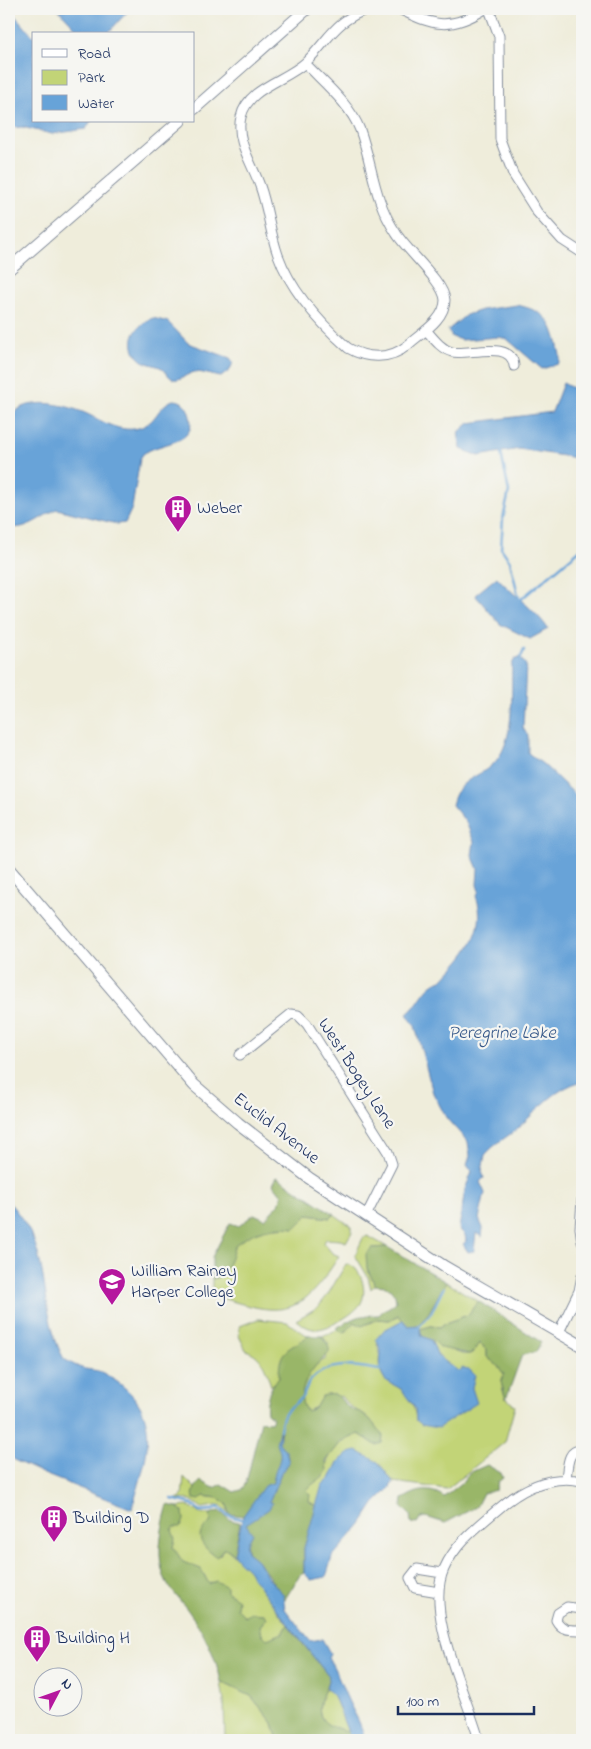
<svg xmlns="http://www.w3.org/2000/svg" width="591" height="1749" viewBox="0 0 591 1749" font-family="'Indie Flower',sans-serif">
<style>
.green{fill:#c2d477;stroke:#6e826a}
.forest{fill:#99b668;stroke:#5a7263}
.water{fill:#67a3d8;stroke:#41699b}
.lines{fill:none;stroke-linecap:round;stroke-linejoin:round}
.stream{stroke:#67a3d8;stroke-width:2.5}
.street-casing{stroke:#858e9c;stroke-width:11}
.secondary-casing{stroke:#858e9c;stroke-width:13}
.street{stroke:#fff;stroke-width:9}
.secondary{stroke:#fff;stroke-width:11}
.labels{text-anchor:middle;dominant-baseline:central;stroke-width:4.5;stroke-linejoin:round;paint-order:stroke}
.poi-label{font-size:18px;fill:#1b2f5e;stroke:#f6f6f2;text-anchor:start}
.street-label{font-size:18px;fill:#1b2f5e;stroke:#f6f6f2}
.water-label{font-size:19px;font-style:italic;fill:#365889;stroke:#f6f6f2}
</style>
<rect width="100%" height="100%" fill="#f6f6f2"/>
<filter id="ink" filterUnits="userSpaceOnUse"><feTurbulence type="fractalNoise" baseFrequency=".02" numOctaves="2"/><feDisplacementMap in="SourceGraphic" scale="10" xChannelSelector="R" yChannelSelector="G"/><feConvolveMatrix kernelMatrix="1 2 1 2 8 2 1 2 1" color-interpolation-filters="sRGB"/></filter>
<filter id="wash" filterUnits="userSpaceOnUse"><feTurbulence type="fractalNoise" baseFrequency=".0096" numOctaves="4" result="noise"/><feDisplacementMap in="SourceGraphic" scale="20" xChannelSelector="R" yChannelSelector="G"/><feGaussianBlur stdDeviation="1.12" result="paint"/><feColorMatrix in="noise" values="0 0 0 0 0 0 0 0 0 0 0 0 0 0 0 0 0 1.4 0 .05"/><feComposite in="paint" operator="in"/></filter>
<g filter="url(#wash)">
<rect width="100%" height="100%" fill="#efeddb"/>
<path class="green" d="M334,1214L352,1227V1232L346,1242L340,1240L326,1239L324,1243L332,1253L339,1256C299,1320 282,1317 212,1295V1279C231,1276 226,1257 235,1245C246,1230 278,1226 295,1228L308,1215L330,1218Z
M368,1236L387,1247L372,1248L367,1268L375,1285L371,1289L368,1277L355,1255L363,1238Z
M346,1264C361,1265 368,1291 361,1303C355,1314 330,1328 318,1329C309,1330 303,1325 296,1320L318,1307L327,1296Z
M446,1282L478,1301L468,1315L448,1322L441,1327L431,1326L420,1329L419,1325L429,1312Z
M399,1315L403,1320L384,1330L377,1345C384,1356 376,1368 384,1378C388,1383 396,1385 401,1389C410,1396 415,1408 416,1420L476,1403L472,1388L458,1371L438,1356L431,1340C440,1343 462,1359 472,1353C475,1351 477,1346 479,1343L487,1350V1357L497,1365L504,1374C499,1389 504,1397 515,1406L505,1442L447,1489L393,1482L378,1462H338L331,1477L322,1486L317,1507L309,1501L306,1490L312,1483L323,1478C327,1454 336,1443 359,1434L376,1445C376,1406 358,1421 341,1396L307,1411C295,1400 305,1380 313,1368C316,1364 322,1361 326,1359L328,1343L322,1336L337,1330L345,1333L354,1322L370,1323L378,1319L389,1320Z
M258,1319L287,1322L308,1336C293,1347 279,1359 279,1378L271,1386C266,1370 263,1356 246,1350L239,1336L240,1326Z
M184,1477L195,1488L193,1495L218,1498L227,1504L229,1514L221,1505L202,1508L191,1500L177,1499L182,1496Z
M189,1506L200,1513L210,1514C213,1523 209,1526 203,1531L220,1555L223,1549H227L249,1569L252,1577L288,1625L283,1633L267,1640L262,1634L260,1626L267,1617L264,1614L251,1613L245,1617C229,1606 235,1589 208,1584L204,1574L182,1562L173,1547L171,1530L183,1512L177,1507Z
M221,1682L251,1696L273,1723L277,1737L285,1740H225L224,1702Z
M326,1688L334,1696L348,1732C342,1729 334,1728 328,1725C315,1717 319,1698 326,1688Z"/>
<path class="forest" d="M277,1177L334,1214L330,1218L308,1215L295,1228C272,1225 253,1231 235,1245C230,1258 228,1276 212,1279V1257L230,1223L239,1226L254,1214L265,1219L279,1204L282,1195L273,1184Z
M387,1247L446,1282L429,1312L419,1325L408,1326L398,1315L389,1320L378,1319L362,1326L354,1322L345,1333L337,1330L338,1327C359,1315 356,1316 379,1315C383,1309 390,1308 396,1302L395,1294L386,1286L375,1285L367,1268L366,1254L372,1248Z
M478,1301L541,1342L536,1352L522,1355L506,1399L501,1382L504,1374L497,1365L487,1357V1350L480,1343L474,1352L469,1354L441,1348L435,1342L422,1336L420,1329L431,1326L441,1327L448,1322L468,1315Z
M308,1336H322C338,1356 323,1355 314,1368C305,1378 296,1401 307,1411L315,1408L322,1396C344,1391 337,1400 351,1409C354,1411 359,1411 362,1413C371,1418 377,1429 383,1436L382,1443L376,1445L359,1434L341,1442L326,1461L327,1471C322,1480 313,1482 307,1490L310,1495L309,1501L317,1507L304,1548V1573L300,1575L285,1599L257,1560L247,1552L246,1524L268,1502L281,1473L286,1468L288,1456L279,1443L281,1430L276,1444L281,1450L280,1461L273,1483L243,1516L229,1514L227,1504L218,1498L204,1496L200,1500L194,1499C192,1491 196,1485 201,1481L214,1488L221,1484L234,1492L241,1490L246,1483L261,1421L271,1422L273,1418L267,1413C265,1399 270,1387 279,1378C279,1348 286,1352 308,1336Z
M487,1465L501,1473L503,1478L498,1482L496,1490L483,1493L476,1507L445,1523L426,1517L421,1518L417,1524L411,1523L410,1515L402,1507L403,1499C417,1490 430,1487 444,1497L463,1482L469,1473Z
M168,1505L177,1507L183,1512L184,1520L181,1527H174L172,1530L175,1539L173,1547L183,1562L201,1569L209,1584L216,1581L227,1587V1592L238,1599L237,1608L245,1617L251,1613L264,1614L267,1617L260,1626L262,1634L267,1639L283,1633L288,1625L329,1677C326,1691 309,1713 329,1725C334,1728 342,1729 348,1732L350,1740H285L277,1737L273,1723L251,1696L221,1682C216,1655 203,1631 187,1609C177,1596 166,1586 162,1570C157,1549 162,1525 168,1505Z
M219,1511L229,1519L240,1523L234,1554L227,1549H223L217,1557C210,1553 195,1541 202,1531C207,1524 213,1525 210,1514Z"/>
<path class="water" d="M9,9L34,37V121H91L86,129L52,134L22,127L9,128Z
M58,9H130L107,34H81Z
M517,305C544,311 552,319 558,346C559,352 562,358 558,364L542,369L507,339L499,337L461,340L452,337L448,330L466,315L481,310Z
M153,318L168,322L188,343L230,358L233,362L230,370L221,377C212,376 204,372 195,372C188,373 180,381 173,379C168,377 166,371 162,368C154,364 143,364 138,357C125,341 137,324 153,318Z
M563,383L582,393V453L576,458L519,449L479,456L461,449L458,433L469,423L552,412Z
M173,400C180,400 185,403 188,410C202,446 162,440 143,454L140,459L132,508L125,523L117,524L57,509C42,516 26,531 9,527V419C23,396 59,403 80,411C99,418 113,431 134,429C158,425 155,407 173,400Z
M497,577C511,593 539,613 548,629L530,639L500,624L475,595Z
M520,658L526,665L523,728L528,736V753L544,765L582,801V1081C554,1089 540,1108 519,1127C508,1137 495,1143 485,1155L482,1171L484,1178L480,1182L485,1193L479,1219L483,1228L482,1237L476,1233L474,1251L468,1252L463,1244L466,1241L465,1235L459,1229L465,1189L472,1172L467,1165L470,1156L468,1142L447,1119L433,1093L415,1026L407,1014C420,1005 424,984 442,980C464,957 489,931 476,896L479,891L477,885L478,869L472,855L474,842L466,822L452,805C459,774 484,779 499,757C515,732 511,693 512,664L515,659Z
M9,1202C19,1214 28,1226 34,1241C48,1279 44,1323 64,1359C71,1363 77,1367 85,1369C91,1370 98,1370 103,1373C167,1408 148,1452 132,1509L44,1474L16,1461L9,1455Z
M403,1320L408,1326L419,1325L422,1336L431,1340L438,1356L458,1371L463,1368L469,1369L475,1375L472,1388L477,1403L438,1428L422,1425L416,1420L415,1408L401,1389L385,1380L380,1370L381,1351L376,1339L384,1330Z
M280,1427L279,1443L286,1451L289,1463L281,1473L269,1502L272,1503L269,1509L246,1524L252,1533L246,1545L247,1552L257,1560L268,1578L283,1594L285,1609L310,1641L322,1639L330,1653L328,1657C337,1672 341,1685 348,1700C354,1714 363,1725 364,1740H351L334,1696L326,1688L329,1677L252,1577C248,1565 238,1564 234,1554L243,1516L264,1486L273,1483C273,1469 287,1457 276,1444Z
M357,1451L378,1462L393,1482L389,1489L374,1504L361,1524L332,1557L326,1577L311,1580L304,1573V1548L322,1485L331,1477L338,1462L349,1453Z"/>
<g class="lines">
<path class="stream" d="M501,453L509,492L503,519L501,548L510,561L520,603
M520,600L582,548
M520,660L524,650
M418,1328L431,1313L444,1287
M280,1430C284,1406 287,1413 302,1397C306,1392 306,1385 311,1380C329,1360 355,1366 380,1370L382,1367
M172,1499L192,1504L200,1511L213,1510L219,1507L227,1515L244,1520"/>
</g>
</g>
<g filter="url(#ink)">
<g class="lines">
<defs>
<path id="street" d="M399,9C434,26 450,31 485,9
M489,9L499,36L500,139L513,174L537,212L562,240L582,253
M305,63C324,83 350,104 360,130C373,166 373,199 396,233C406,250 444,282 445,300C445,320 421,333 408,345C390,360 367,359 348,348C320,323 291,291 278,255C270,233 268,208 260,186C253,165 235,140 241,117C248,87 286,81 306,62C329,40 334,21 368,9
M426,330C433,338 441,349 452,352C467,356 512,339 514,366
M240,1055L291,1014L298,1015L307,1024L388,1152L392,1164L366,1216
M582,1200L580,1228L582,1242
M559,1332L579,1291L582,1276
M566,1478C568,1466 567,1449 582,1450
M439,1592L415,1588L410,1578L417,1569L442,1573
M582,1609L567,1607L558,1613L556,1620C562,1631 570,1630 582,1630
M479,1740C467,1695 424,1613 444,1569C455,1544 476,1528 497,1510C521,1489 549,1474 582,1481"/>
<path id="secondary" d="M194,109L307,9
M9,269L180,121
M9,869L194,1085L238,1123L309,1178L445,1267L582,1346"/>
</defs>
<use href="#street" class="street-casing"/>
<use href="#secondary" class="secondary-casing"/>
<use href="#street" class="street"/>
<use href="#secondary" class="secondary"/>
</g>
</g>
<defs>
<symbol id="building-pin" viewBox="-11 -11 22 30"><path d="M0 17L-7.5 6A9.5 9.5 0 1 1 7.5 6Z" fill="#b5179e" stroke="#f6f6f2"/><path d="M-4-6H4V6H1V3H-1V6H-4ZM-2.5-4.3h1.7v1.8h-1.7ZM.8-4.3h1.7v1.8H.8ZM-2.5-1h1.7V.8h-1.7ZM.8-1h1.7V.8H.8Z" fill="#fff"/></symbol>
<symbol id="university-pin" viewBox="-11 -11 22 30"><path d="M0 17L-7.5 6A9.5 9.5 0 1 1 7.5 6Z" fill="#b5179e" stroke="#f6f6f2"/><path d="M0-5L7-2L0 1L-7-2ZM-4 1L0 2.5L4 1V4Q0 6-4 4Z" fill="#fff"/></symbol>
</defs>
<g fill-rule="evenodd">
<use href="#building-pin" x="162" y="493" width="32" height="43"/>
<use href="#university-pin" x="96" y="1266" width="32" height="43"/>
<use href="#building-pin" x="38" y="1503" width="32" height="43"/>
<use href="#building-pin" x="21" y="1623" width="32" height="43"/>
</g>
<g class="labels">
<g class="poi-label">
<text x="197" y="509">Weber</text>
<text x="131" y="1272">William Rainey<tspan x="131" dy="21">Harper College</tspan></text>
<text x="73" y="1519">Building D</text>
<text x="56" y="1639">Building H</text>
</g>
<g class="street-label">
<text transform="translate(356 1074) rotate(57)">West Bogey Lane</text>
<text transform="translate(276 1129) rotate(38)">Euclid Avenue</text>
</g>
<g class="water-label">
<text x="502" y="1033">Peregrine Lake</text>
</g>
</g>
<rect width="591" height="1749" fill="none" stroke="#f6f6f2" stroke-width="30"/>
<rect x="32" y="32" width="162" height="90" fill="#f6f6f2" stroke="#9ea6b7"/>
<rect x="42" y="49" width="25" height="8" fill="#ffffff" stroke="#9ea6b7"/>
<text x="78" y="58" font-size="15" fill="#1b2f5e">Road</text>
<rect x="42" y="70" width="25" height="15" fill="#c2d477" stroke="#9ea6b7"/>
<text x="78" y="82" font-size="15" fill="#1b2f5e">Park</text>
<rect x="42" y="95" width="25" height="15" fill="#67a3d8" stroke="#9ea6b7"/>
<text x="78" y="108" font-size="15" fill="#1b2f5e">Water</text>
<g transform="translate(58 1692) rotate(49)"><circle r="24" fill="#f6f6f2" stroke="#9ea6b7"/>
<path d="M0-4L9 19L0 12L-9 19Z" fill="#b5179e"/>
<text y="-8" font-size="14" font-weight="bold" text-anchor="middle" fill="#1b2f5e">N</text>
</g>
<path d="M398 1706v8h136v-8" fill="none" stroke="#1b2f5e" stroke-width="2.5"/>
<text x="406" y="1706" font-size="15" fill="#1b2f5e" stroke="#f6f6f2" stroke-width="4" paint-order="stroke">100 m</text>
</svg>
